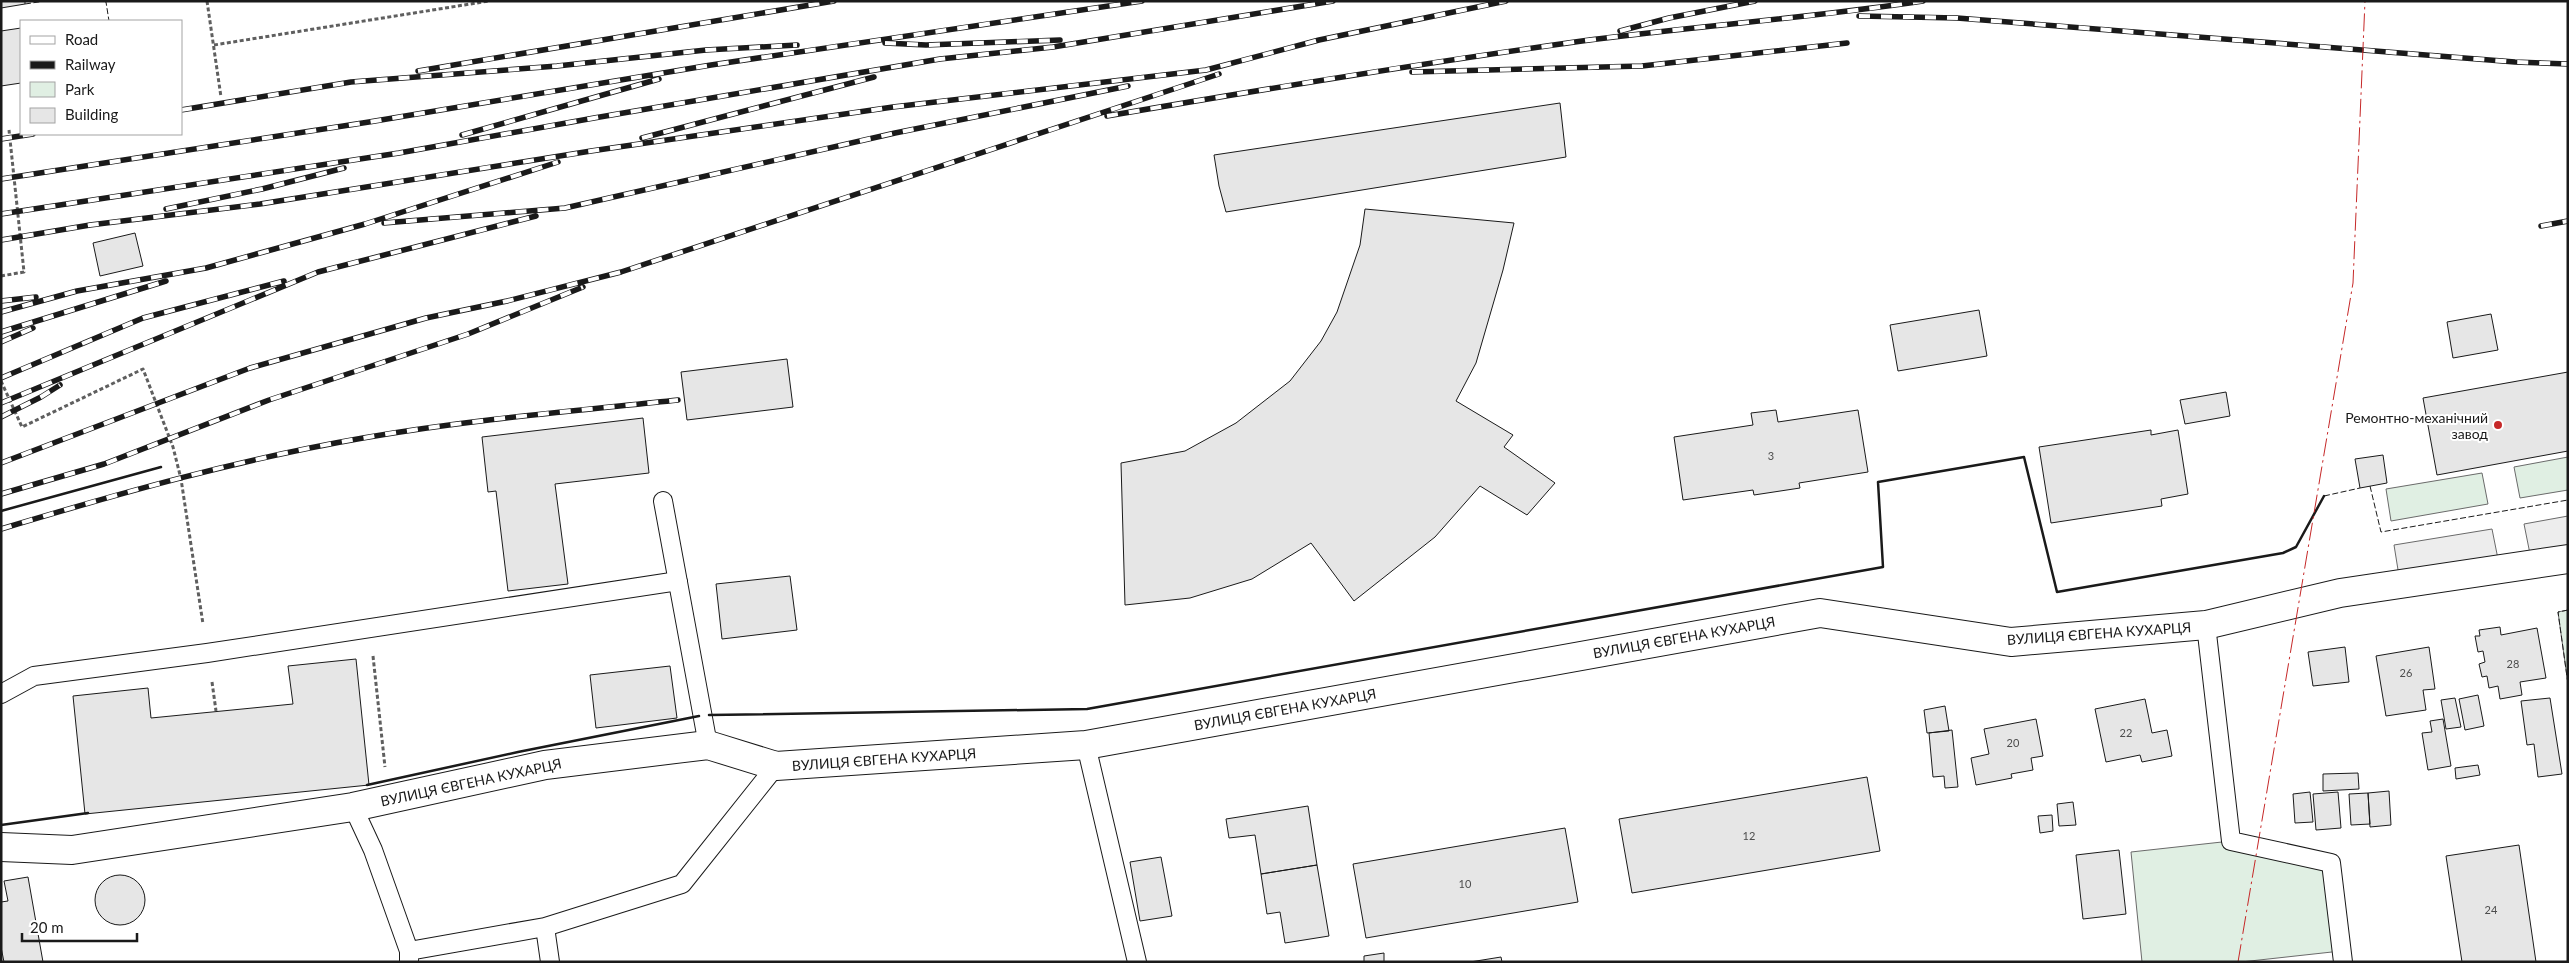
<svg xmlns="http://www.w3.org/2000/svg" width="2569" height="963" viewBox="0 0 2569 963" font-family="Lato,sans-serif">
<style>
.green{fill:#e0efe3;stroke:#6a6a6a}
.parking{fill:#ededed;stroke:#6a6a6a}
.building{fill:#e6e6e6;stroke:#1a1a1a}
.lines{fill:none;stroke-linecap:round;stroke-linejoin:round}
.lane-casing{stroke:#1a1a1a;stroke-width:20}
.street-casing{stroke:#1a1a1a;stroke-width:30}
.path{stroke:#5f5f5f;stroke-width:3;stroke-dasharray:4 2.5;stroke-linecap:butt}
.lane{stroke:#fff;stroke-width:18}
.street{stroke:#fff;stroke-width:28}
.rail-casing{stroke:#1a1a1a;stroke-width:5.5}
.rail{stroke:#fff;stroke-width:4;stroke-dasharray:11;stroke-linecap:butt}
.fence{stroke:#1a1a1a;stroke-width:1;stroke-dasharray:6 2.5;stroke-linecap:butt}
.wall{stroke:#1a1a1a;stroke-width:2.5}
.power{stroke:#c62828;stroke-width:1;stroke-dasharray:18 4 2.5 4;stroke-linecap:butt}
.poi-dot{fill:#c62828;stroke:#fff;stroke-width:2}
.labels{text-anchor:middle;dominant-baseline:central;stroke-width:4;stroke-linejoin:round;paint-order:stroke}
.number-label{font-size:11px;fill:#4d4d4d}
.poi-label{font-size:14px;fill:#1a1a1a;stroke:#fff;text-anchor:end}
.street-label{font-size:14px;fill:#1a1a1a;stroke:#fff}
</style>
<rect width="100%" height="100%" fill="#fff"/>
<path class="green" d="M2568,457V490L2520,498L2514,467Z
M2482,473L2488,504L2391,521L2386,489Z
M2568,610V684L2558,612Z
M2231,841L2331,863L2341,951L2241,962H2142L2131,852Z"/>
<path class="parking" d="M2568,516V547L2530,554L2524,524Z
M2492,529L2498,559L2399,576L2394,545Z"/>
<path class="building" d="M1,1H25V4L1,8Z
M21,28V83L1,86V31Z
M1560,103L1566,157L1226,212L1219,186L1214,155Z
M1365,209L1514,223L1503,270L1476,363L1456,401L1513,435L1504,447L1555,483L1527,515L1480,486L1435,537L1354,601L1311,543L1252,579L1190,598L1125,605L1121,463L1185,451L1236,423L1290,381L1321,341L1337,312L1360,245Z
M135,233L143,266L100,276L93,243Z
M1979,310L1987,356L1898,371L1890,325Z
M2491,314L2498,350L2453,358L2447,322Z
M787,359L793,407L687,420L681,372Z
M2568,372V451L2437,475L2423,398Z
M2226,392L2230,416L2185,424L2180,400Z
M1776,410L1778,422L1858,410L1868,472L1799,483L1800,488L1754,495L1753,490L1683,500L1674,437L1753,425L1751,413Z
M643,418L649,473L555,484L568,584L508,591L496,491L488,492L482,437Z
M2151,430V435L2178,430L2188,494L2161,499L2162,506L2051,523L2039,447Z
M2383,455L2387,483L2360,488L2355,459Z
M790,576L797,630L722,639L716,584Z
M2500,627L2501,635L2537,628L2546,678L2520,682L2522,695L2500,699L2498,686L2489,688L2487,676L2482,677L2479,664L2485,662L2483,651L2478,652L2475,636H2480L2479,630Z
M2345,647L2349,682L2313,686L2308,652Z
M2429,647L2435,689L2423,690L2426,710L2386,716L2376,656Z
M356,659L369,785L85,814L73,696L148,688L151,718L293,704L288,666Z
M670,666L677,718L596,728L590,675Z
M2478,695L2484,726L2465,730L2459,699Z
M2455,698L2461,727L2446,729L2441,700Z
M2550,698L2562,774L2538,777L2534,744L2527,745L2521,701Z
M2145,699L2152,733L2167,730L2172,756L2142,762L2140,755L2106,762L2095,709Z
M1945,706L1949,731L1927,733L1924,710Z
M2036,719L2043,756L2031,758L2033,770L2011,774L2012,778L1976,785L1971,758L1989,754L1984,729Z
M2443,719L2451,766L2428,770L2422,733L2432,732L2430,721Z
M1952,730L1958,787L1945,788L1944,776L1933,777L1929,733Z
M2478,765L2480,775L2456,779L2455,768Z
M2358,773L2359,789L2323,791V774Z
M1867,777L1880,851L1632,893L1619,819Z
M2389,791L2391,825L2370,827L2368,793Z
M2310,792L2313,822L2295,823L2293,794Z
M2338,792L2341,828L2316,830L2313,794Z
M2368,793L2370,824L2351,825L2349,794Z
M2073,802L2076,825L2059,826L2057,804Z
M1308,806L1317,865L1261,874L1255,835L1229,838L1226,819Z
M2052,815L2053,831L2040,833L2038,816Z
M1565,828L1578,902L1366,938L1353,864Z
M2519,845L2536,962H2462L2446,856Z
M2119,850L2126,914L2083,919L2076,855Z
M1161,857L1172,916L1140,921L1130,862Z
M1317,865L1329,936L1285,943L1280,912L1267,914L1261,874Z
M95 900a25 25 0 1 1 50 0a25 25 0 1 1-50 0Z
M28,877L43,962H4L1,947V902L8,901L4,881Z
M1384,953V962H1364V956Z
M1501,957L1502,962H1470Z"/>
<g class="lines">
<defs>
<path id="lane" d="M663,501L708,745
M2206,625L2231,841L2331,863L2343,962
M1,694L34,676L207,653L678,581
M1086,745L1137,962
M353,807L373,850L409,951V962
M409,951L545,927
M550,962L545,927L682,884L776,766"/>
<path id="street" d="M1,847L72,850L353,807L545,765L708,745L776,766L1086,745L1820,613L2011,642L2206,625L2340,593L2568,559"/>
</defs>
<use href="#lane" class="lane-casing"/>
<use href="#street" class="street-casing"/>
<path class="path" d="M207,1L221,97
M214,45L489,1
M1,276L24,272L9,130
M1,381L22,427L143,369L173,447L181,479L203,624
M373,656L385,767
M212,682L216,711"/>
<use href="#lane" class="lane"/>
<use href="#street" class="street"/>
<defs>
<path id="rail" d="M1859,16L1957,18L2515,62L2568,64
M1620,31L1669,18L1755,1
M885,43L926,45L1060,40
M418,71L834,1
M1412,72L1642,66L1847,43
M181,110L351,82L557,66L706,50L797,45
M1107,116C1265,89 1423,63 1582,41C1695,26 1810,18 1923,1
M462,135L659,79
M642,138L874,77
M1,139L33,134
M1,179L369,122L711,65L1142,1
M166,209L262,189L344,168
M1,214L399,153L594,118L940,59L1053,47L1333,1
M384,223L565,208L895,133L1128,86
M2541,226L2568,221
M1,240L90,225L260,204L591,151L893,107L1206,70L1319,40L1506,1
M1,301L36,297
M1,312L77,291L206,268L365,224L558,162
M1,332L166,281
M1,342L33,328
M1,378L143,318L284,281
M1,403L318,272L536,216
M1,417L41,397L60,385
M1,463L250,368L426,318L507,301L621,272L1219,74
M1,494L104,464L269,400L468,334L583,287
M1,529C120,493 241,459 363,438C467,420 573,411 678,400"/>
</defs>
<use href="#rail" class="rail-casing"/>
<use href="#rail" class="rail"/>
<path class="fence" d="M104,1L106,2L109,21
M25,4L45,1
M2370,486L2381,532L2568,500
M2324,496L2360,488
M2568,610L2558,612L2568,684"/>
<path class="wall" d="M1,511L161,467
M709,715L1087,709L1883,567L1878,482L2024,457L2057,592L2283,553L2296,547L2324,496
M367,785L518,752L699,716
M1,825L88,813"/>
<path class="power" d="M2238,962L2353,283L2365,1"/>
</g>
<circle class="poi-dot" cx="2498" cy="425" r="5"/>
<g class="labels">
<g class="number-label">
<text x="1771" y="455">3</text>
<text x="2513" y="663">28</text>
<text x="2406" y="672">26</text>
<text x="2126" y="732">22</text>
<text x="2013" y="742">20</text>
<text x="1749" y="835">12</text>
<text x="1465" y="883">10</text>
<text x="2491" y="909">24</text>
</g>
<g class="poi-label">
<text x="2488" y="417">Ремонтно-механічний<tspan x="2488" dy="16">завод</tspan></text>
</g>
<g class="street-label">
<text transform="translate(2099 633) rotate(-4)">ВУЛИЦЯ ЄВГЕНА КУХАРЦЯ</text>
<text transform="translate(1684 637) rotate(-10)">ВУЛИЦЯ ЄВГЕНА КУХАРЦЯ</text>
<text transform="translate(1285 709) rotate(-10)">ВУЛИЦЯ ЄВГЕНА КУХАРЦЯ</text>
<text transform="translate(884 759) rotate(-4)">ВУЛИЦЯ ЄВГЕНА КУХАРЦЯ</text>
<text transform="translate(471 782) rotate(-12)">ВУЛИЦЯ ЄВГЕНА КУХАРЦЯ</text>
</g>
</g>
<rect width="2569" height="963" fill="none" stroke="#1a1a1a" stroke-width="5"/>
<rect x="20" y="20" width="162" height="115" fill="#ffffff" stroke="#a3a3a3"/>
<rect x="30" y="36" width="25" height="8" fill="#ffffff" stroke="#a3a3a3"/>
<text x="65" y="45" font-size="15" fill="#1a1a1a">Road</text>
<rect x="30" y="61" width="25" height="8" fill="#1a1a1a" stroke="#a3a3a3"/>
<text x="65" y="70" font-size="15" fill="#1a1a1a">Railway</text>
<rect x="30" y="82" width="25" height="15" fill="#e0efe3" stroke="#a3a3a3"/>
<text x="65" y="95" font-size="15" fill="#1a1a1a">Park</text>
<rect x="30" y="108" width="25" height="15" fill="#e6e6e6" stroke="#a3a3a3"/>
<text x="65" y="120" font-size="15" fill="#1a1a1a">Building</text>
<path d="M22 933v8h115v-8" fill="none" stroke="#1a1a1a" stroke-width="2.5"/>
<text x="30" y="933" font-size="15" fill="#1a1a1a" stroke="#ffffff" stroke-width="4" paint-order="stroke">20 m</text>
</svg>
